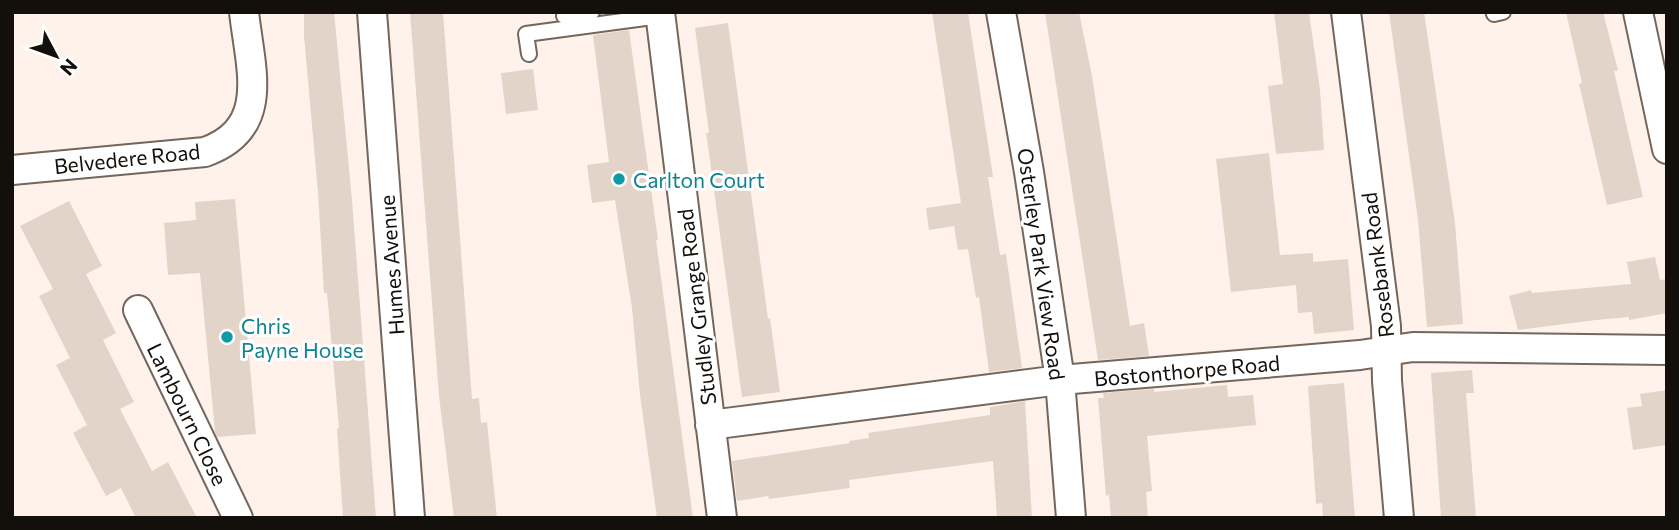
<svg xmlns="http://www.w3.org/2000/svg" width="1679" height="530" viewBox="0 0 1679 530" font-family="Commissioner,sans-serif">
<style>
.building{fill:#e2d4c9}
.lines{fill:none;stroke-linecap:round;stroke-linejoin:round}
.lane-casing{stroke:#73675d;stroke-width:18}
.street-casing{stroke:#73675d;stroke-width:32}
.lane{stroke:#fff;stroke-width:14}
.street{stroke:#fff;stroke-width:28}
.culture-dot{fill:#0f9aa8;stroke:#fff;stroke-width:2.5}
.labels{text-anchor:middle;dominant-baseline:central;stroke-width:6;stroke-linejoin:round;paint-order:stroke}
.street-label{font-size:21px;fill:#130f0b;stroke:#fff}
.culture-label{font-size:21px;fill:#0d838f;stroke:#fff;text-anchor:start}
</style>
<rect width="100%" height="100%" fill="#fef2ea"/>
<path class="building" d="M304,12H334L352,200L376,518H343L337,429L339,428L327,293H324L318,192L304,36Z
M410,12H443L472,399L479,398L481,423L487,422L497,518H454L439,396Z
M932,12H968L993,177H988L1000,255L1006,254L1022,368L989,372L979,297L976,298L968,249L958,250L954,226L929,230L926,208L961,203Z
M1045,12H1079L1092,76L1130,326L1144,323L1149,356L1098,360Z
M1274,12H1309L1320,90L1324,150L1276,154L1268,86L1283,84Z
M1389,12H1424L1455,223L1463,324L1427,327L1418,220Z
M1566,12H1603L1618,70L1614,71L1643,197L1607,205L1579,84L1582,83Z
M728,23L768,319L770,318L780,392L742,397L709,153L706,133H709L695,28Z
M629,30L658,240H656L693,518H657L640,395L632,308L615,200L592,203L587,165L609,162L593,35Z
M533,69L538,110L506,114L501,73Z
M1269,153L1280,255L1313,253V262L1348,259L1354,330L1314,334L1312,312L1298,313L1296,285L1231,292L1216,159Z
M235,199L256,434L217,437L215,431L200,273L168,275L164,223L196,220L195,202Z
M69,201L102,266L86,274L116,333L103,340L134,402L120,409L152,471L168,462L197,518H136L121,488L106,496L73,433L87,425L56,365L70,358L39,296L53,289L20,226Z
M1655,257L1660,280L1667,279V313L1629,320V317L1596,320L1518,330L1509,296L1531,290L1532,293L1631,284L1627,262Z
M1472,370L1474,393H1466L1476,518H1441L1431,373Z
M1344,383L1355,518H1323L1322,503L1316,504L1308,386Z
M1227,385L1228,397L1253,395L1256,425L1147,436L1152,491L1146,492L1148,518H1111L1109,495L1106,496L1098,398H1104L1103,393L1154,389V392Z
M1667,390V445L1633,450L1627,408L1642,406L1640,394Z
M1025,401L1032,518H997L993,461L849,480L850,488L769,499L768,496L737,501L732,461L850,443L849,441L869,438L868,433L990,415V407Z"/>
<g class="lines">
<defs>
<path id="lane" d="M1494,14L1503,12
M564,16L592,12
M529,54L526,34L660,16"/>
<path id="street" d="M372,12L410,518
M660,12L722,518
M1001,12L1029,172L1060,380L1071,518
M1346,12L1386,326L1387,381L1399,518
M1638,12L1667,149
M12,170L205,152C272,128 250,68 244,12
M138,310L238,518
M710,425L1060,380L1360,355L1413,347L1667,350"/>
</defs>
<use href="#lane" class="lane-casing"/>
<use href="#street" class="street-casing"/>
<use href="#lane" class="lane"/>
<use href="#street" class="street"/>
</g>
<g class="culture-dot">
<circle cx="619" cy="179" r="7"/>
<circle cx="227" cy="337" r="7"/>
</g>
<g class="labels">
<g class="street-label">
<text transform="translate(127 158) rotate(-6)">Belvedere Road</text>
<text transform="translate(1042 264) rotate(82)">Osterley Park View Road</text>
<text transform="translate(391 265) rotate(-94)">Humes Avenue</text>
<text transform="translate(1377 265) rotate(-97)">Rosebank Road</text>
<text transform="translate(696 307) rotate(-97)">Studley Grange Road</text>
<text transform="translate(1187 370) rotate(-5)">Bostonthorpe Road</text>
<text transform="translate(188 414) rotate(64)">Lambourn Close</text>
</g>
<g class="culture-label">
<text x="633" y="179">Carlton Court</text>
<text x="241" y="325">Chris<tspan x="241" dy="24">Payne House</tspan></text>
</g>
</g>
<rect width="1679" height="530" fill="none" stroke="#130f0b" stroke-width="28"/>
<g transform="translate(56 56) rotate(131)" stroke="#ffffff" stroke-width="5" paint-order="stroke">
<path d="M0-5L12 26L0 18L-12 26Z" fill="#130f0b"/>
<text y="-10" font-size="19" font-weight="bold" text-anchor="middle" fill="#130f0b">N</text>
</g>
</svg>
